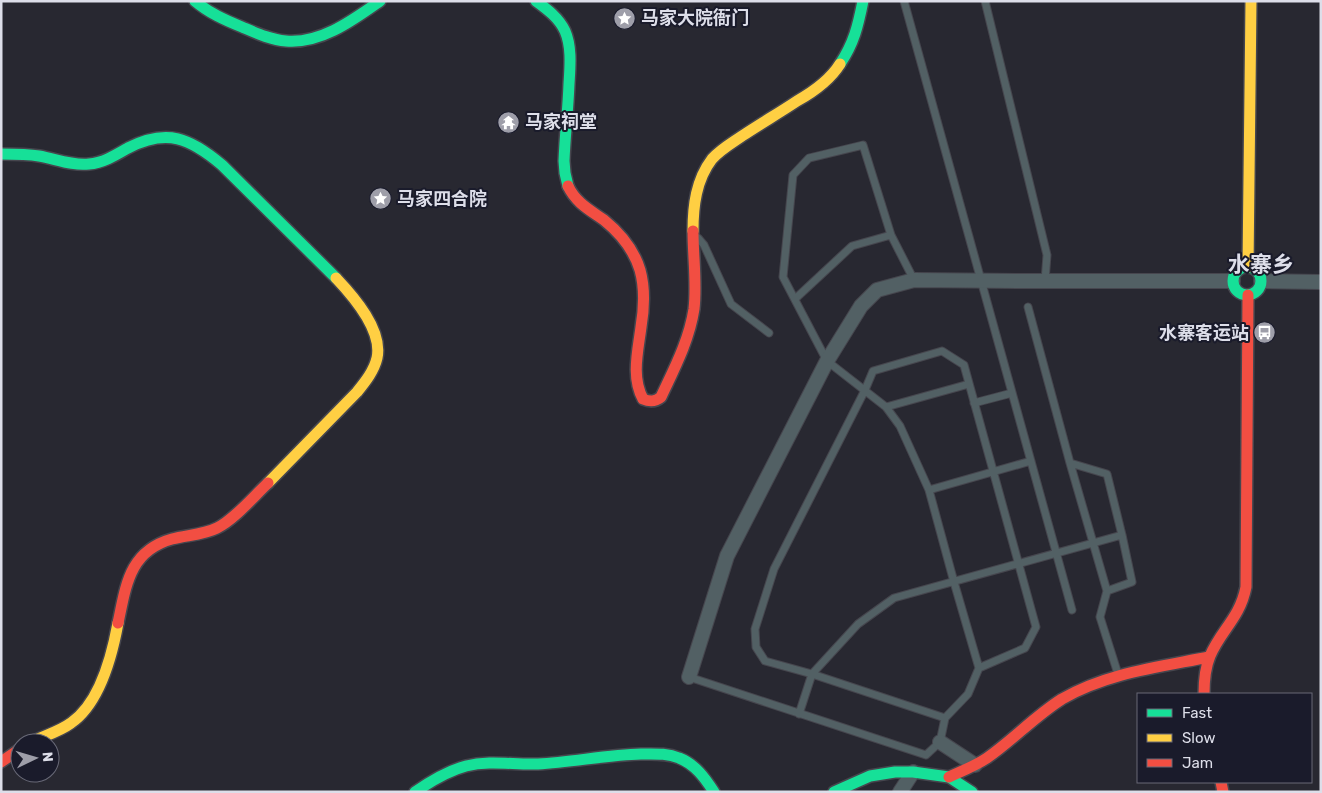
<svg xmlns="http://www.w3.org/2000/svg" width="1322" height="793" viewBox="0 0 1322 793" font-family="Rubik,'Noto Sans SC',sans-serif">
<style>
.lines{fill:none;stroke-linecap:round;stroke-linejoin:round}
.lane-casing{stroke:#46464e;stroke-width:9}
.street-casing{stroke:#46464e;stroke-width:16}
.fast-casing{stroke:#46464e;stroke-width:14}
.slow-casing{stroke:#46464e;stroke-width:14}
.jam-casing{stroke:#46464e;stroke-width:14}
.lane{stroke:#526064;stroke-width:7}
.street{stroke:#526064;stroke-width:14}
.fast{stroke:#16e098;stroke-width:11}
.slow{stroke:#ffcf43;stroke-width:11}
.jam{stroke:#f24e42;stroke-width:11}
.labels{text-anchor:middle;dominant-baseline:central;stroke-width:4;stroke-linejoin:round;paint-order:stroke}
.poi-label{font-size:18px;font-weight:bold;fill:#dddee9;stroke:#1a1b2b;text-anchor:start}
.district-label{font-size:22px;font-weight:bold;fill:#dddee9;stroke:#1a1b2b}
</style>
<rect width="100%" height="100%" fill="#282831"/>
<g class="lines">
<defs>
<path id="lane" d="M904,1L1072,610
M985,1L1047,255L1045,281
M698,238L704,245L731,304L769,333
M914,280L891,235L863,145L809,158L793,175L783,277L827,361L886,407L900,426L929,490L954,582L979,668
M795,299L852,246L891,235
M1028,307L1070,463L1107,591L1100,617L1118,674
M974,403L1012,393
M886,407L969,384
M1070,463L1107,474L1122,535L1132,582L1107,591
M929,490L1031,461
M689,677L926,755L940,742L945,718L968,694L979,668L1025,648L1036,627L964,365L942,351L873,371L865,390L774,569L755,629L756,647L765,661L812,674L945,718
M799,714L812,674L858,624L894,598L1122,535"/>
<path id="street" d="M1261,281L1321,282
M689,677L727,556L827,361L861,306L877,290L914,280L1027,281H1233
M940,742L975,765
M900,792L913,772"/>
<path id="fast" d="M195,1C209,13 225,20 242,27C256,33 271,40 286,41C321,44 353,20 380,1
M536,1C547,9 559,18 565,31C572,47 570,67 569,84C568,110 565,135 564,161L565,173L568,186
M840,64C854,43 858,26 863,1
M1,154C14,154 27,154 39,156C56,159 72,166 89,164C103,163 116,155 128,148C167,128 190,138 222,165L336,278
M1233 281a14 14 0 1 1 28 0a14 14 0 1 1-28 0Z
M415,792C431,781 447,771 466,766C490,760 514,765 538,764C573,762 607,755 641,754C654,754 667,753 679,758C695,764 705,778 714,792
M834,792L870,776L895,772H913L949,777L972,792"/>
<path id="slow" d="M693,231C693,206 696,180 712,159C721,149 732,143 742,136C760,124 779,113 797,101C813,92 830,80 840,64
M1248,267L1251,1
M268,483L357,392C365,382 374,371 377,358C383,330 354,297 336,278
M29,743C43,736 59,732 71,723C100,703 112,656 118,623"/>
<path id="jam" d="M568,186C576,203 590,210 604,220C620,233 634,250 640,270C645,288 644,309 641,327C638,351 631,377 643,399C650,402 655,402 661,397C674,369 689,341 694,309C697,283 693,257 693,231
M118,623C126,586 129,551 172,539C187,535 203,535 217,528C234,520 254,496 268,483
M1204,694C1204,681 1205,668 1210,656C1221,630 1240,618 1246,587L1248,295
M1,762L20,749
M949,777C962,771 975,766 987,758C1013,740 1035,716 1062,699C1107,673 1159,667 1209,657
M1221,782L1223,792"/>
</defs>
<use href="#lane" class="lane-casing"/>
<use href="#street" class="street-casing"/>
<use href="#fast" class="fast-casing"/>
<use href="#slow" class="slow-casing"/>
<use href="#jam" class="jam-casing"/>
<use href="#lane" class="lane"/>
<use href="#street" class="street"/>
<use href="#fast" class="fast"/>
<use href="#slow" class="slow"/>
<use href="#jam" class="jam"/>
</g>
<defs>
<symbol id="sight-disc" viewBox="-11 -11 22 22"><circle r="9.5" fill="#9e9ea9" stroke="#1a1b2b"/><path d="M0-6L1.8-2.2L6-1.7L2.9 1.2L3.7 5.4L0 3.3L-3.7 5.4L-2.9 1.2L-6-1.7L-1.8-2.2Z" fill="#fff"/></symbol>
<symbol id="temple-disc" viewBox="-11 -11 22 22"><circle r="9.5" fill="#9e9ea9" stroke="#1a1b2b"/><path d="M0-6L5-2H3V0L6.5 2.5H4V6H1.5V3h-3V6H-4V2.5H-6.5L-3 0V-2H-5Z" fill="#fff"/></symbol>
<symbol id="bus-disc" viewBox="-11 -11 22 22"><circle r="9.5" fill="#9e9ea9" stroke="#1a1b2b"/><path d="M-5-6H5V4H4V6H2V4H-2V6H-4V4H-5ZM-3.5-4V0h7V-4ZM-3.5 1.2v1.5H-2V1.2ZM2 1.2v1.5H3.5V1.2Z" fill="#fff"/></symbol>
</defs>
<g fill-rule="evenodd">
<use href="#sight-disc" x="612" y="6" width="25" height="25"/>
<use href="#temple-disc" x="496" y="110" width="25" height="25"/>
<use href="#sight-disc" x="368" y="186" width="25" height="25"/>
<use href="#bus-disc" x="1252" y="320" width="25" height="25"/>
</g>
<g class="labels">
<g class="poi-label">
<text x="641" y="18">马家大院衙门</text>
<text x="525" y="122">马家祠堂</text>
<text x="397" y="199">马家四合院</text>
<text x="1249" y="333" text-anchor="end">水寨客运站</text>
</g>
<g class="district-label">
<text x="1261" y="264">水寨乡</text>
</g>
</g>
<rect width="1322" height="793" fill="none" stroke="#dddee9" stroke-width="5"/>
<rect x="1137" y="693" width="175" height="90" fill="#1a1b2b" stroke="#686977"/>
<rect x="1147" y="709" width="25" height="8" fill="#16e098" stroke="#686977"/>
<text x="1182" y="718" font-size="15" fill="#dddee9">Fast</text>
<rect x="1147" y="734" width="25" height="8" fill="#ffcf43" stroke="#686977"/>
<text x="1182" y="743" font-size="15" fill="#dddee9">Slow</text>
<rect x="1147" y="759" width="25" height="8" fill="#f24e42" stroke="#686977"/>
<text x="1182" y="768" font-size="15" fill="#dddee9">Jam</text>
<g transform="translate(35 758) rotate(85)"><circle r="24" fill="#1a1b2b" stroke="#686977"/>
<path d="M0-4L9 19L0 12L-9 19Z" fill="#9e9ea9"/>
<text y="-8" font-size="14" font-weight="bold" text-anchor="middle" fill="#dddee9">N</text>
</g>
</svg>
